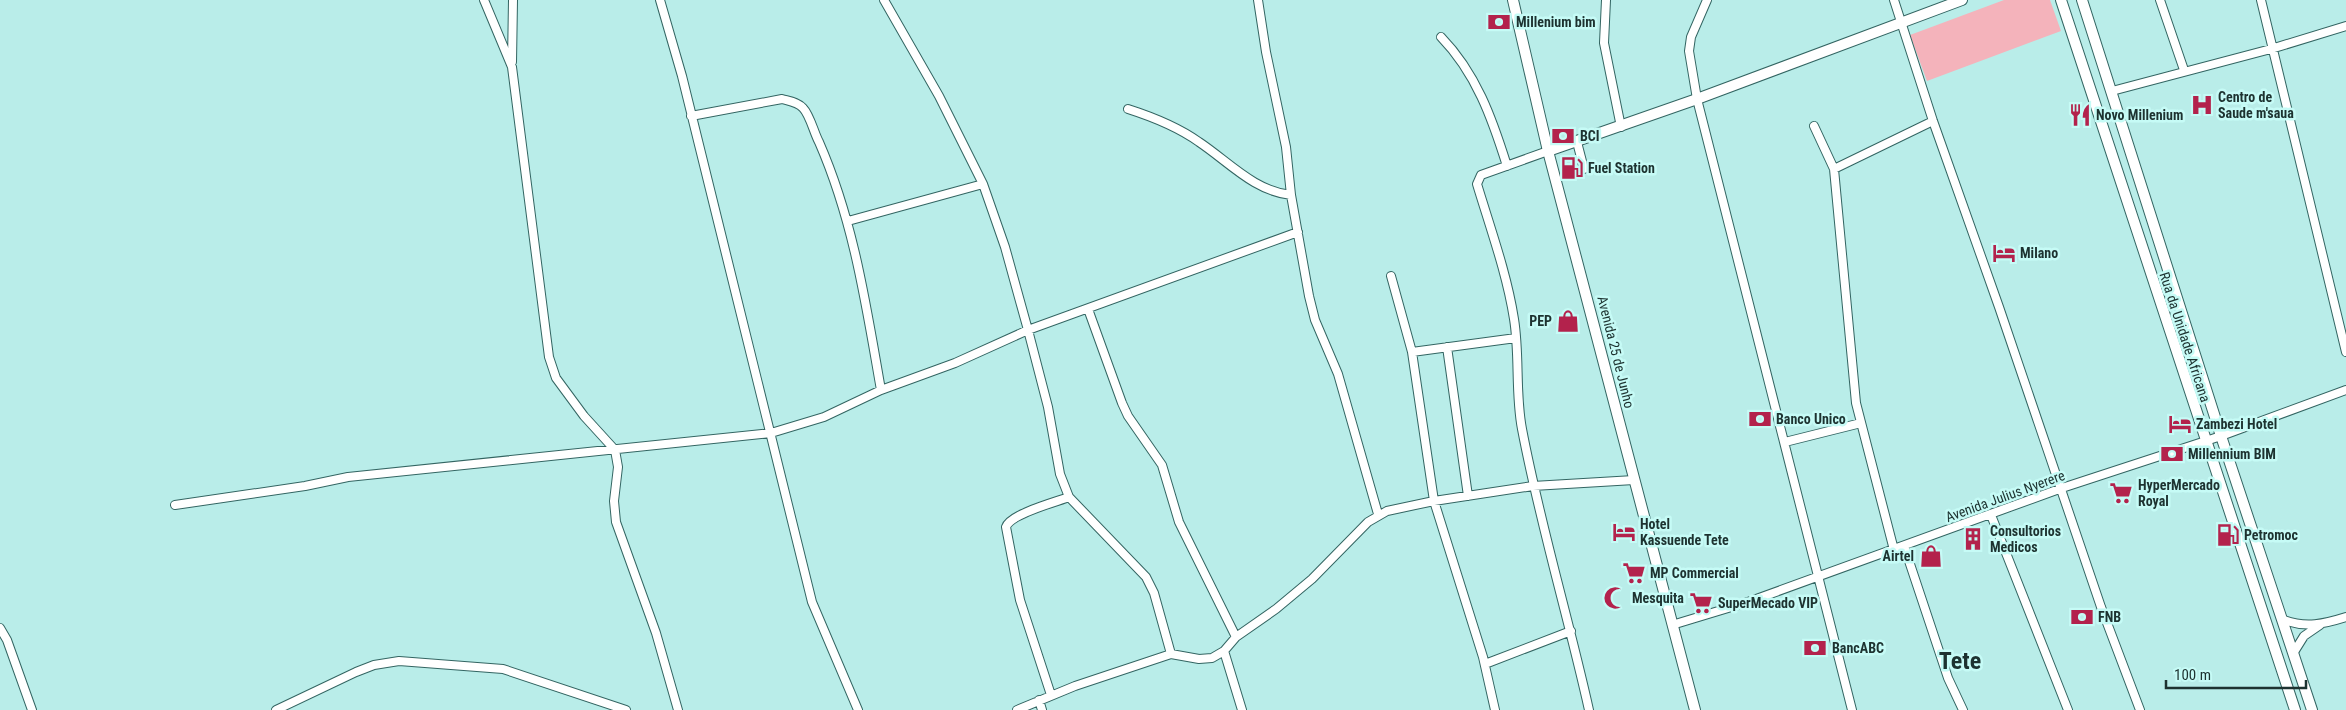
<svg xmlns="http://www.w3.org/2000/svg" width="2346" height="710" viewBox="0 0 2346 710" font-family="'Roboto Condensed',sans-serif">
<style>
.green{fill:#f4b3bb}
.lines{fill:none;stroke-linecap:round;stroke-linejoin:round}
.minor-casing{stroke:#336562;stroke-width:10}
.tertiary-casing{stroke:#336562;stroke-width:12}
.minor{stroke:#fff;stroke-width:8}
.tertiary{stroke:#fff;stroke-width:10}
.labels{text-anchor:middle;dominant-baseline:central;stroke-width:5;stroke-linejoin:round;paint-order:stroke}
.poi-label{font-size:14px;font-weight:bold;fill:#1d3230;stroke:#c6fbf6;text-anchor:start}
.street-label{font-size:14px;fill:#1d3230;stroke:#c6fbf6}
.town-label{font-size:24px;font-weight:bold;fill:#1d3230;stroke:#c6fbf6}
</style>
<rect width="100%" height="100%" fill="#b9ede9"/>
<path class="green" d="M2004,0H2050L2061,31L1927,81L1910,35Z"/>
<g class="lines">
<defs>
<path id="minor" d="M484,0L512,67L549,357L556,378L584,416L615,450L618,467L614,501L616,522L656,633L678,710
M660,0L682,76L812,602L858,710
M884,0L939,96L983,184L1005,247L1028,330L1048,407L1060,474L1069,497L1146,577L1154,593L1171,654
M1258,0L1266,52L1286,147L1291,195L1309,296L1315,320L1338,374L1378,514
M1606,0L1604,43L1621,127
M1707,0L1691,37L1689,51L1697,99L1852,710
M1894,0L1933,121L1999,307L2101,607L2140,710
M2160,0L2184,70
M2261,0L2346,352
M1441,37C1476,73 1492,118 1507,166
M512,62L513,0
M2112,91L2271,49L2346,26
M1128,109C1153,117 1178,127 1199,142C1229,162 1254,191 1291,195
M691,116L782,99C789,101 798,102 803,108C810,115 814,133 819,142C854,222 866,305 881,390
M1814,126L1834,169L1856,403L1894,550
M1577,142L1584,169
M1548,151L1481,175L1477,184C1490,227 1507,274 1514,319C1520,356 1515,393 1522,429C1540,524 1568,616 1589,710
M1834,169L1933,121
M848,221L983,184
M1391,276L1412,352L1434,501L1483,657L1495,710
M1088,309L1122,403L1128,416L1162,465L1179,522L1236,637
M1447,347L1468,496
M1412,352L1516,338
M1785,442L1861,423
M175,505L305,486L348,477L771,433L824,417L881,390L955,363L1028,330L1298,232
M1991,515L2068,710
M1904,546L1948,678L1963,710
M2284,620C2306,628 2324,624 2346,617
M1672,625L1748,602L2062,488L2221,436L2346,390
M0,628L7,640L32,710
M1224,651L1242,710
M2294,652L2304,636L2320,625
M1485,664L1571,631
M1051,695L1020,600L1006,527C1010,514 1056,502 1069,497
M1039,700L1042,710
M276,710L356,672L374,665L399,661L503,669L626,710
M1017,710L1075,686L1171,654L1199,659L1212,658L1224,651L1236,637L1276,609L1312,579L1368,522L1387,511L1434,501L1533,486L1634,480"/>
<path id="tertiary" d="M1513,0L1548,151L1695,710
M2061,0L2295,710
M2082,0L2221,436L2312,710
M1548,151L1697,99L1962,0"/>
</defs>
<use href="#minor" class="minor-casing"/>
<use href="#tertiary" class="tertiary-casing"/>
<use href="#minor" class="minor"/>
<use href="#tertiary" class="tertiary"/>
</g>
<defs>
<symbol id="bank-bare" viewBox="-9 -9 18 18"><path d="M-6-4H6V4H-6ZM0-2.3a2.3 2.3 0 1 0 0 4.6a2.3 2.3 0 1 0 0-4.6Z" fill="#b3224c" stroke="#c6fbf6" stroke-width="2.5" paint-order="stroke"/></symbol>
<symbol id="hospital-bare" viewBox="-9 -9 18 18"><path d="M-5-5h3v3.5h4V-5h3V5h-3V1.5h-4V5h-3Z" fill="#b3224c" stroke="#c6fbf6" stroke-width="2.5" paint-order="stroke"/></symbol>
<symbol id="restaurant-bare" viewBox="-9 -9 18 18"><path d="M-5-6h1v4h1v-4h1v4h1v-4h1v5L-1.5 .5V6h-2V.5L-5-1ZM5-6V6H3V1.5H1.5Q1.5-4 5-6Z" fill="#b3224c" stroke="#c6fbf6" stroke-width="2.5" paint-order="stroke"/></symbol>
<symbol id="fuel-bare" viewBox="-9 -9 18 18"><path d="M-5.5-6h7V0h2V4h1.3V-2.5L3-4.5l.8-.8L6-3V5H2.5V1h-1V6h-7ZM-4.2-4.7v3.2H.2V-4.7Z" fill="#b3224c" stroke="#c6fbf6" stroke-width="2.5" paint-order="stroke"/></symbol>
<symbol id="hotel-bare" viewBox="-9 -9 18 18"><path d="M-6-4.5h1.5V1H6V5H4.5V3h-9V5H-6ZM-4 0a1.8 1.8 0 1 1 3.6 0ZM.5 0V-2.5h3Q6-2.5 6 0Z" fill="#b3224c" stroke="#c6fbf6" stroke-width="2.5" paint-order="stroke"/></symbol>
<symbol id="shop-bare" viewBox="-9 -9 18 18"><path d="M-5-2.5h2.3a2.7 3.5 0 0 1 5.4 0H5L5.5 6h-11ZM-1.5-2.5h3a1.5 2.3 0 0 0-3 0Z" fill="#b3224c" stroke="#c6fbf6" stroke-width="2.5" paint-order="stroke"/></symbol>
<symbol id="supermarket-bare" viewBox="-9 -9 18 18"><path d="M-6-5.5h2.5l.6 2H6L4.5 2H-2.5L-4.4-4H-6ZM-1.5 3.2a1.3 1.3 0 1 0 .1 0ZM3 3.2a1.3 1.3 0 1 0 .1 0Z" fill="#b3224c" stroke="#c6fbf6" stroke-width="2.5" paint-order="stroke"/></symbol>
<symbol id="building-bare" viewBox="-9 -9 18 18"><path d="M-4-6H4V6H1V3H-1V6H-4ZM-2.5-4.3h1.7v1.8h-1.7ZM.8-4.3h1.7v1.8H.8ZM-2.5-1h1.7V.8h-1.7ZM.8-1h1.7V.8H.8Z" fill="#b3224c" stroke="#c6fbf6" stroke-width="2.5" paint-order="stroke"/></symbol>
<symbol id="mosque-bare" viewBox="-9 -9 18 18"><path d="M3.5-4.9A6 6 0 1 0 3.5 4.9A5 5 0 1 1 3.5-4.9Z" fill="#b3224c" stroke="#c6fbf6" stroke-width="2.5" paint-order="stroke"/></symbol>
</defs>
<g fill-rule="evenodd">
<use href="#bank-bare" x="1483" y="6" width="32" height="32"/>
<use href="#hospital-bare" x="2186" y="89" width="32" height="32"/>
<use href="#restaurant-bare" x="2064" y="99" width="32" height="32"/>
<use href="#bank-bare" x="1547" y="120" width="32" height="32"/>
<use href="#fuel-bare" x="1556" y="152" width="32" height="32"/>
<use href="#hotel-bare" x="1988" y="237" width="32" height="32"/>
<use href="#shop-bare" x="1552" y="305" width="32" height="32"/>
<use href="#bank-bare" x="1744" y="403" width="32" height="32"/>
<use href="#hotel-bare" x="2164" y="408" width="32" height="32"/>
<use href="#bank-bare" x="2156" y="438" width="32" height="32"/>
<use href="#supermarket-bare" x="2105" y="477" width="32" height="32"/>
<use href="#hotel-bare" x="1608" y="516" width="32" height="32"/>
<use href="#fuel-bare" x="2212" y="519" width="32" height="32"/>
<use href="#building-bare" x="1957" y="523" width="32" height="32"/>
<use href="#shop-bare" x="1915" y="540" width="32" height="32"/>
<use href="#supermarket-bare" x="1618" y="557" width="32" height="32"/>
<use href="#mosque-bare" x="1599" y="582" width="32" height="32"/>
<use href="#supermarket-bare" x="1685" y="587" width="32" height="32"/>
<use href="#bank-bare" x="2066" y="601" width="32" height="32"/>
<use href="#bank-bare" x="1799" y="632" width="32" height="32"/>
</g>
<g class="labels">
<g class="poi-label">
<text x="1516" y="22">Millenium bim</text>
<text x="2218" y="97">Centro de<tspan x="2218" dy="16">Saude m'saua</tspan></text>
<text x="2096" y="115">Novo Millenium</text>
<text x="1580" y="136">BCI</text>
<text x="1588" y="168">Fuel Station</text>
<text x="2020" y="253">Milano</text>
<text x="1552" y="321" text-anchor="end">PEP</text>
<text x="1776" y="419">Banco Unico</text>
<text x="2196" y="424">Zambezi Hotel</text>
<text x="2188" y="454">Millennium BIM</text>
<text x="2138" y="485">HyperMercado<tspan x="2138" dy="16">Royal</tspan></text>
<text x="1640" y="524">Hotel<tspan x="1640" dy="16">Kassuende Tete</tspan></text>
<text x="1990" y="531">Consultorios<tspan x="1990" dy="16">Medicos</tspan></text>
<text x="2244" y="535">Petromoc</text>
<text x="1914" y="556" text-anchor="end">Airtel</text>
<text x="1650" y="573">MP Commercial</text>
<text x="1632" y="598">Mesquita</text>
<text x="1718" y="603">SuperMecado VIP</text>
<text x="2098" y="617">FNB</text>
<text x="1832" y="648">BancABC</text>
</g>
<g class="street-label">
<text transform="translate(2185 337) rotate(72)">Rua da Unidade Africana</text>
<text transform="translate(1616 352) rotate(76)">Avenida 25 de Junho</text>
<text transform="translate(2005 496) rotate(-20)">Avenida Julius Nyerere</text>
</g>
<g class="town-label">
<text x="1960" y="661">Tete</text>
</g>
</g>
<path d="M2166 680v8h140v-8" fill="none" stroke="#1d3230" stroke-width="2.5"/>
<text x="2174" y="680" font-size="15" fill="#1d3230" stroke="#c6fbf6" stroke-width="4" paint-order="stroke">100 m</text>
</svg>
